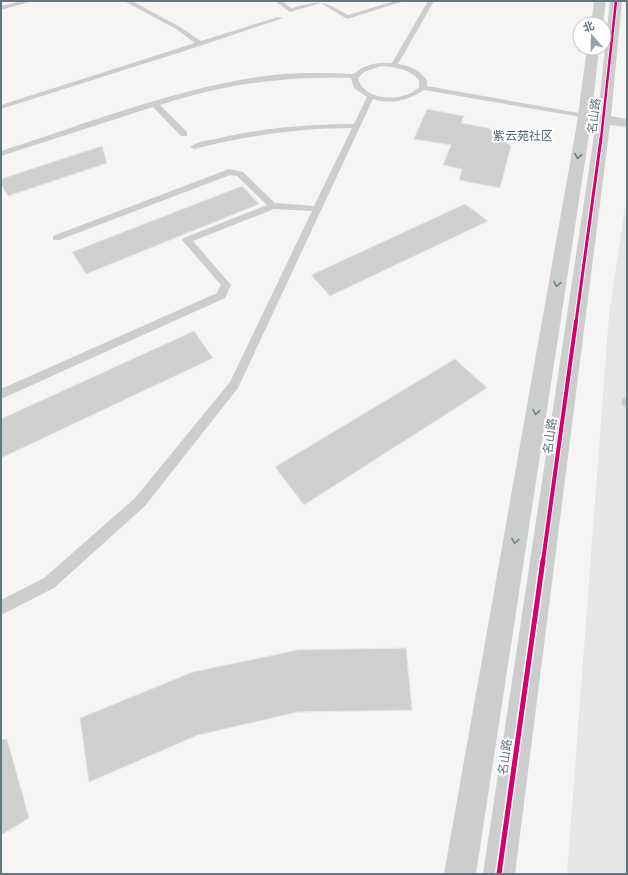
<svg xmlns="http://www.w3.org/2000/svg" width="628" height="875" viewBox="0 0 628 875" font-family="'Archivo Narrow','Noto Sans SC',sans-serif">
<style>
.built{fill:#e5e7e5}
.building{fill:#ced0cf;stroke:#e5e4e4}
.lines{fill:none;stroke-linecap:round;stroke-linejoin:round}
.service{fill:#cccdcd;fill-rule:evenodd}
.tertiary{fill:#cccdcd;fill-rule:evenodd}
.cycleway-far3-casing{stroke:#fff;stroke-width:4}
.cycleway-far2-casing{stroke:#fff;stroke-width:5}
.cycleway-far1-casing{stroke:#fff;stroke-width:6}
.cycleway-casing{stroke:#fff;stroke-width:8}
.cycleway-far3{stroke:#d6006c;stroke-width:2.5}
.cycleway-far2{stroke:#d6006c;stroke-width:3}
.cycleway-far1{stroke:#d6006c;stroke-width:4}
.cycleway{stroke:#d6006c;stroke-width:5}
.oneway{stroke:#6b8087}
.labels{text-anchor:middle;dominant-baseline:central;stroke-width:4;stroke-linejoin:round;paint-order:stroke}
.street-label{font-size:12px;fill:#60777f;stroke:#fff}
.far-quarter-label{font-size:12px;fill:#52636a;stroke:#fff}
</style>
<rect width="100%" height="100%" fill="#f6f5f4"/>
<path class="built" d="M627,194V874H567L609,315Z"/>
<path class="building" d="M427,109L464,116L461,123L488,128L511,146L500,188L459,180L462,169L443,165L451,145L414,139Z
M102,146L107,163L8,196L1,184V179Z
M242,186L259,204L86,274L72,252Z
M465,204L488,221L330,296L311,275Z
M194,331L213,358L1,458V419Z
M455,359L487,388L304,505L275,467Z
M406,648L412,710L298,712L198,735L89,782L80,718L193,672L298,650Z
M7,739L29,818L1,835V740Z"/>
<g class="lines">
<path class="service" d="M22,1H33L1,10V6Z
M124,1H132L180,27L201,41L278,17L283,18L203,45L1,109V105L195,43L176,29Z
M275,1H282L291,8C322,0 321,0 348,15L395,1H404L347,19L321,3L290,12Z
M428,1H434L398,64C410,66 419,70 427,80V86L584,114L588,116L587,118L424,90C409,100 392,105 373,99L238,388L145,506L54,588L1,615V600L44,578L135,498L230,382L312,211L274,209L193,241L231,285L225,298L1,399V389L217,293L221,285L182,240L184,238L267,205L237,176L230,175L59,240H53V236L229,169L243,172L275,203L314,206L352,128C297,128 247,136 194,149L190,147C196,142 208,140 216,139C262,128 307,124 354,124L367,97L354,88L351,78C281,76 226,84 160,105L187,132V136H181L153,107L1,156V151C89,123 181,86 273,75C300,72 327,73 354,74C364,64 379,62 392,63ZM381,66C396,67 409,69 419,80V87C415,90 411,94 406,95C390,101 362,97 358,78L364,72Z
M627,396V408L623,406L621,403L623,398Z"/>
<path class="tertiary" d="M594,1H606L603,24H591Z
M610,1H622L611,116L627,119V127L610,125L515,874H483L596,122H591L476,874H444L576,129L587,48H599L592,113L598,114Z"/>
<defs>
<path id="cycleway-far3" d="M601,139L616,1"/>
<path id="cycleway-far2" d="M576,322L601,138"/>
<path id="cycleway-far1" d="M543,561L576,321"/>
<path id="cycleway" d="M499,874L543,560"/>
</defs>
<use href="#cycleway-far3" class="cycleway-far3-casing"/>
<use href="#cycleway-far2" class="cycleway-far2-casing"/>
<use href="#cycleway-far1" class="cycleway-far1-casing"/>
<use href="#cycleway" class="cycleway-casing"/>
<use href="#cycleway-far3" class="cycleway-far3"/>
<use href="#cycleway-far2" class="cycleway-far2"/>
<use href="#cycleway-far1" class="cycleway-far1"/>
<use href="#cycleway" class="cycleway"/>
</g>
<defs><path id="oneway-chevron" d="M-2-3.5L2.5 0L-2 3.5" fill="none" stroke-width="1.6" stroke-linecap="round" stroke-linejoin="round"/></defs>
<g class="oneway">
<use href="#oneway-chevron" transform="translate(578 156) rotate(99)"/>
<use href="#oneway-chevron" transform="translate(557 284) rotate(99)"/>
<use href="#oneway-chevron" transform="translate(536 412) rotate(99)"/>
<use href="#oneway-chevron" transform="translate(515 541) rotate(99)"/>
</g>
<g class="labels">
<g class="street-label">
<text transform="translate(594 116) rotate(-83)">名山路</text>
<text transform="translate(550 436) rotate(-82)">名山路</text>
<text transform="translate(505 757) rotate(-82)">名山路</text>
</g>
<g class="far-quarter-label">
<text x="523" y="136">紫云苑社区</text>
</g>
</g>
<rect width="628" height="875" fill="none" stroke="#60777f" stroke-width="4"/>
<g transform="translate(592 36) rotate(340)"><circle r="19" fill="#ffffff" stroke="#bfc9cc"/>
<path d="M0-3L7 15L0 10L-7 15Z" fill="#94a3a8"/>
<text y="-6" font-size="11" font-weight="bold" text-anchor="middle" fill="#60777f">北</text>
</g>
</svg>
